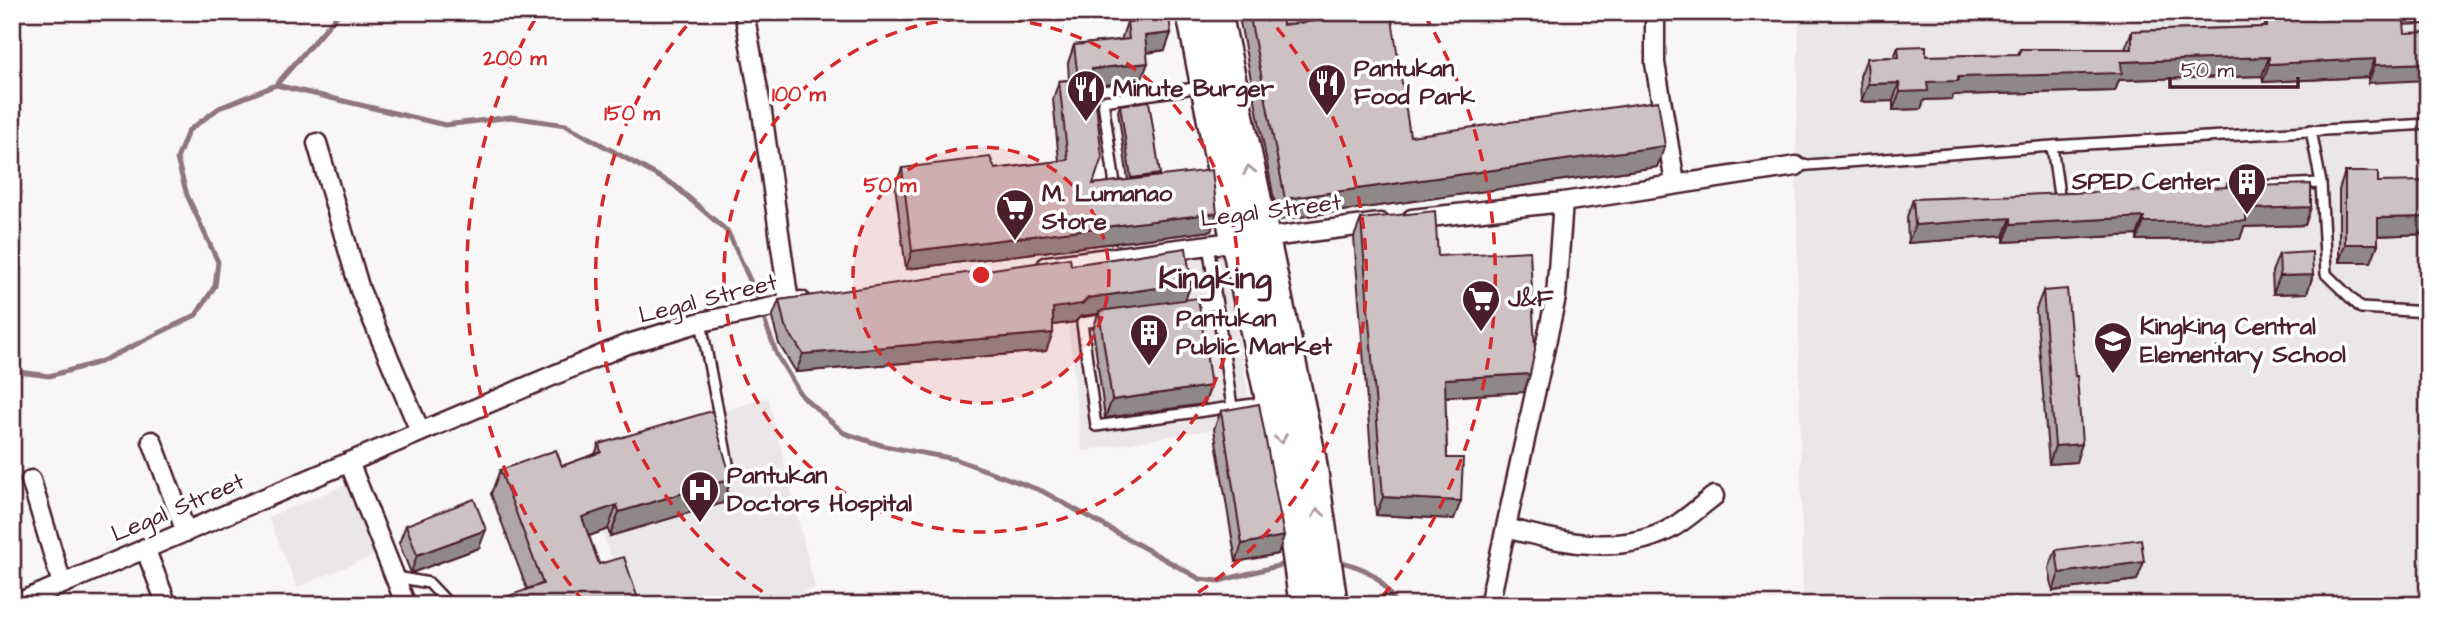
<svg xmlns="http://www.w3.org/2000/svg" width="2440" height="617" viewBox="0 0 2440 617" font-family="'Architects Daughter',sans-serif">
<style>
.built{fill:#ebe6e8}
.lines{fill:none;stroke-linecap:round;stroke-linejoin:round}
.stream{stroke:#8f747b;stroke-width:5}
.lane-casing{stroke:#4a1f2b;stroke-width:14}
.street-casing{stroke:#4a1f2b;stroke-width:23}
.highway-casing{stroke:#4a1f2b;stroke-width:37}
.lane{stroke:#fff;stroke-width:9}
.street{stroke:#fff;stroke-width:18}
.highway{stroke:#fff;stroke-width:32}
.wall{fill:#b0a6a9;stroke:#4a1f2b;stroke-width:2}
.shaded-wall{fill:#908789;stroke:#4a1f2b;stroke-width:2}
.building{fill:#cdc1c4;stroke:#4a1f2b;stroke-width:2}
.oneway{stroke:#ae9aa0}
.ring{fill:none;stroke:#d62828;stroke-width:3.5;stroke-dasharray:12 9}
.labels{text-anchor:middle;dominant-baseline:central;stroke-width:7;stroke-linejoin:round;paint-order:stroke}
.poi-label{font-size:24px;font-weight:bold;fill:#4a1f2b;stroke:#fff;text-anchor:start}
.street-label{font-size:24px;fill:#4a1f2b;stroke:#fff}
.district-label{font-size:32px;font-weight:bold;fill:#4a1f2b;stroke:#fff}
.centre{fill:#d62828;stroke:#fff;stroke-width:3.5}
.ring-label{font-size:21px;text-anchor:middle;font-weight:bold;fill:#d62828;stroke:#fff;stroke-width:7;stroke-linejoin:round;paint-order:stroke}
</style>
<rect width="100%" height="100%" fill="#f8f6f7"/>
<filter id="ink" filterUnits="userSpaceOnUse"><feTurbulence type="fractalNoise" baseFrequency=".0143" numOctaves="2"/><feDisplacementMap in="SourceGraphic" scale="14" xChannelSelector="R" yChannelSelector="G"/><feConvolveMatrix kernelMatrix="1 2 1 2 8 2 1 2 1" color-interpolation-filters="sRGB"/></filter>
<g filter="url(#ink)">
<path class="built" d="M1799,12H2428V605H1803L1796,166Z
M1223,253L1253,422L1082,451L1063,276Z
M768,397L815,588L771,605H630L575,461Z
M350,483L380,553L297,587L268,517Z"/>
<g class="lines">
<path class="stream" d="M276,85L445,125L511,117L566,125L674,185L728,232L758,298
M764,319L777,355L801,395L844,433L884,446L955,459L1042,491L1200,579L1219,581L1289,563
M12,371L49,376L100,362L196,315L215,286L218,262L187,195L177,159L188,131L219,108L276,85L340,12
M1336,561C1366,567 1383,576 1395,605"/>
<defs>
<path id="lane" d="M2311,130L2321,183L2326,274L2361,308L2428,312
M2052,146L2059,195
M1796,166L2052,146L2428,124
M2232,187L2321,183
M1116,192L1103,101L1202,87
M1208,244L1232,407
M1191,308L1217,304
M1107,319L1082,323L1096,426L1268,402
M701,322L730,474
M396,577L429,583L450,605"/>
<path id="street" d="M744,12L762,112L789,303
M1655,12V63L1675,183
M317,143L360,290L420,431
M1412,219L1563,202L1796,166
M1047,266L1380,223
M152,441L186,532
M349,462L406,605
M31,480L62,584
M1506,528C1558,541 1615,556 1666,531C1683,523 1699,507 1714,496
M145,548L167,605
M13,605L625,345L701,322L801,301
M1489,605L1556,297L1563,202"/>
<path id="highway" d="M1193,12L1237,239L1285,459L1306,605
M1215,12L1309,456L1331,605"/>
</defs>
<use href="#lane" class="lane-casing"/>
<use href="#street" class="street-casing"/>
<use href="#highway" class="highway-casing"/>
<use href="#lane" class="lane"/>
<use href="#street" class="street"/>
<use href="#highway" class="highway"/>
</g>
<path class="wall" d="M1238,12H1281L1283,25L1410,136L1657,167L1278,220Z
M2330,12H2428V24H2404L2368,83V77L2263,82L2262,76L2119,80L2115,91L1953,95L1952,99L1924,100L1921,109L1893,110V101L1861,102L1860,76L1867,58L1894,57L1898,47L1926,56L2018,55L2020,49H2125L2132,31L2264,27L2267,19L2331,16Z
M1127,22L1171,33L1165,50L1147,53L1141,81L1094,86L1093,184L1128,180L1118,111L1120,105L1159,176L1217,213L1211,231L906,269L895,186L902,168L995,169L1059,161L1053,99L1059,81L1069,80L1068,63L1074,45L1121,40Z
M2345,172L2378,182L2428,234L2378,236V244L2371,262H2339V190Z
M1913,199L2311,207L2305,225L2244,227L2240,239L2137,240V235L2004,242V236L1908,243L1907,217Z
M1361,219L1438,256L1530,374L1524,392L1445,397L1447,458L1454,519L1376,515L1354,237Z
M2279,254L2313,275L2307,293L2273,294L2272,272Z
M1071,265L1191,283L1185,300L1211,386L1204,404L1105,418L1093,329L1098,314L1081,316L1075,322L1053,325L1046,351L796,372L779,344L772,318L779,300Z
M2043,291L2076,462L2049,464L2036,309Z
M1221,411L1278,554L1236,562L1214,429Z
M599,444L731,479L723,503L610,536L608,529L589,536L599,564L527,589L491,494L500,470L562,466L595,454Z
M406,525L479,548L411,573L399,543Z
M2056,550L2137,580L2053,591L2049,568Z"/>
<path class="shaded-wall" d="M2191,12H2247V13L2190,14Z
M2401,12H2428V24L2397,25Z
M1171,33L1165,50L1138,54L1145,36Z
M2269,57L2262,76L2119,80L2115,91L1953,95L1952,99L1924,100L1921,109L1893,110L1900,92L1927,82L1958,77L2121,62Z
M2375,59L2368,77L2263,82L2269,64Z
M1148,63L1141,81L1085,87L1092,69Z
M2428,63V80L2368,83L2375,65Z
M1899,83L1893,101L1861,102L1868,84Z
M1665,146L1657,167L1278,220L1285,199Z
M1160,174L1158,180L1128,184L1131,178Z
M2311,207L2305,225L2244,227L2240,239L2137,240L2144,222L2246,209Z
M1217,213L1211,231L906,269L912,251Z
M2144,217L2137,235L2004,242L2011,224Z
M2428,217V234L2371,236L2378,218Z
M2011,218L2004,236L1908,243L1915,225Z
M2345,244H2378L2371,262H2339Z
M2313,275L2307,293L2273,294L2280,276Z
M1191,283L1185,301L1099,311L1098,314L1081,316L1075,322L1046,326L1053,308L1088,298Z
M1053,333L1046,351L796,372L803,354Z
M1530,374L1524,392L1438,397L1445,379Z
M1211,386L1204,404L1105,418L1112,400Z
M2082,444L2076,462L2049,464L2055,446Z
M731,479L723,503L610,536L619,512Z
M1383,497L1461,501L1454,519L1376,515Z
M617,505L608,529L573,542L582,517Z
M486,530L479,548L411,573L417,555Z
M1284,536L1278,554L1236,562L1242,544Z
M2144,562L2137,580L2053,591L2059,573Z"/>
<path class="building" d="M1249,12H1281L1283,25L1391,12L1410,136L1658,101L1665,146L1285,199Z
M2338,12H2403L2405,33L2428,32V63L2375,65V59L2269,64V57L2121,62L2122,73L1958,77V81L1927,82L1928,91L1900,92L1899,83L1868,84L1867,58L1899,57L1898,47L1926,46V56L2020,54V49H2132V31L2267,27V19L2338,16Z
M1169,17L1171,33L1145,36L1148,63L1092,69L1102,157L1093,184L1212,170L1217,213L912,251L902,168L990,157L995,169L1068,160L1059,81L1078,79L1074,45L1129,39L1127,22Z
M1149,101L1160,174L1131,178L1120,105Z
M2345,172H2378V182L2428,181V217L2378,218V244H2345Z
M2311,184V207L2246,209V221L2144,222V217L2011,224V218L1915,225L1913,199Z
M1435,211L1438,256L1530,251L1535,351L1530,374L1445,379L1447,458H1463L1461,501L1383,497L1361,219Z
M1186,248L1191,283L1088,298L1082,304L1053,308V333L803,354L785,326L779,300L1070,258L1071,265Z
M2312,252L2313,275L2280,276L2279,254Z
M2067,289L2075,376H2077L2082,444L2055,446L2043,291Z
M1198,298L1211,386L1112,400L1099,311Z
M1259,404L1284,536L1242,544L1221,411Z
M712,411L731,479L619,512L617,505L582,517L599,564L624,557L640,605H483L543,584L500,470L556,450L562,466L601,452L599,444Z
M474,499L486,530L417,555L406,525Z
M2141,539L2144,562L2059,573L2056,550Z"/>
<defs><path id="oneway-chevron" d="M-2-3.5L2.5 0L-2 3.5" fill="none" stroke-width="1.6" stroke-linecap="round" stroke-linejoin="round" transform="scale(1.75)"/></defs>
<g class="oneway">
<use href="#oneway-chevron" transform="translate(1249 170) rotate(-102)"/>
<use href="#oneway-chevron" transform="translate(1281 439) rotate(79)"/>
<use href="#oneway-chevron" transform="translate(1318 513) rotate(-99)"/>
</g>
</g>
<circle cx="981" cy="275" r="128" fill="#d62828" fill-opacity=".12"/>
<g class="ring">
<circle cx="981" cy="275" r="128"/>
<circle cx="981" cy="275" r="257"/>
<path d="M780 603A385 385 0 0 1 699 12M1263 12A385 385 0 0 1 1182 603"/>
<path d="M584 602A514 514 0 0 1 538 14M1424 14A514 514 0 0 1 1378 602"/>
</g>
<defs>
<symbol id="restaurant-pin" viewBox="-11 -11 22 30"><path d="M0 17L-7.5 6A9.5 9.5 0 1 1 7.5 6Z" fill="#4a1f2b" stroke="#fff"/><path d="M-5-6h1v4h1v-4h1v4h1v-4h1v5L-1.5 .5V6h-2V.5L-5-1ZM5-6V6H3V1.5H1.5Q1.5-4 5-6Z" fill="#fff"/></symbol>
<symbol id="building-pin" viewBox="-11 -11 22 30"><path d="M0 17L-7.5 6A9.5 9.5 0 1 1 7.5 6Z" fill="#4a1f2b" stroke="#fff"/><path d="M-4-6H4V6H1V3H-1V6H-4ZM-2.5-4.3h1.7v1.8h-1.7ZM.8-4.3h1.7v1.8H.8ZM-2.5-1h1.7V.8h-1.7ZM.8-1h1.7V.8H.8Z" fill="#fff"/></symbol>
<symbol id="supermarket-pin" viewBox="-11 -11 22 30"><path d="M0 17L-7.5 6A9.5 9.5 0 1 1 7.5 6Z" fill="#4a1f2b" stroke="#fff"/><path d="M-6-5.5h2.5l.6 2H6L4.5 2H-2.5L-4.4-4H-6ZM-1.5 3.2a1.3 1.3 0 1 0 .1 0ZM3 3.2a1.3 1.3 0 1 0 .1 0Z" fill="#fff"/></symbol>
<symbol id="school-pin" viewBox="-11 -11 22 30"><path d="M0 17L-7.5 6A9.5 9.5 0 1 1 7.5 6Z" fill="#4a1f2b" stroke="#fff"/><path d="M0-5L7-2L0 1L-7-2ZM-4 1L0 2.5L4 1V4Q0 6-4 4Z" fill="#fff"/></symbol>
<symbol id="hospital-pin" viewBox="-11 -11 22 30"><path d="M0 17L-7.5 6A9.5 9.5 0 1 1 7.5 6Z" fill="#4a1f2b" stroke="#fff"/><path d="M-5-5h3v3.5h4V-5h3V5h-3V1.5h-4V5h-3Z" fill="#fff"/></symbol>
</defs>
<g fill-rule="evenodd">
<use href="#restaurant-pin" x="1305" y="61" width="44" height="60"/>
<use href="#restaurant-pin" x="1064" y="67" width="44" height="60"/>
<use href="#building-pin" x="2225" y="160" width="44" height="60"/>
<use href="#supermarket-pin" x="993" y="186" width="44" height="60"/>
<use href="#supermarket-pin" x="1459" y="277" width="44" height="60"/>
<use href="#building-pin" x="1127" y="311" width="44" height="60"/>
<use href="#school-pin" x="2091" y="319" width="44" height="60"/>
<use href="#hospital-pin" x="678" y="468" width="44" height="60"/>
</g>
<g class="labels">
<g class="poi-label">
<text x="1354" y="69">Pantukan<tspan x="1354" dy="28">Food Park</tspan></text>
<text x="1113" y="89">Minute Burger</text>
<text x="2220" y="182" text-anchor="end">SPED Center</text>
<text x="1042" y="194">M. Lumanao<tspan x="1042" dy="28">Store</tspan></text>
<text x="1508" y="299">J&amp;F</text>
<text x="1176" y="319">Pantukan<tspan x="1176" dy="28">Public Market</tspan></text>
<text x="2140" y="327">Kingking Central<tspan x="2140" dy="28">Elementary School</tspan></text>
<text x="727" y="476">Pantukan<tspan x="727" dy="28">Doctors Hospital</tspan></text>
</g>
<g class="street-label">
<text transform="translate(1271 211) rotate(-7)">Legal Street</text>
<text transform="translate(708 299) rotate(-14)">Legal Street</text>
<text transform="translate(178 508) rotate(-23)">Legal Street</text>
</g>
<g class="district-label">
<text x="1215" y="278">Kingking</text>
</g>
</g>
<circle cx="981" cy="275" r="10" class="centre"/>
<g class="ring-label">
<text x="515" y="65">200 m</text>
<text x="799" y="101">100 m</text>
<text x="632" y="120">150 m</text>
<text x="890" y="192">50 m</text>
</g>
<rect width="2440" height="617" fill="none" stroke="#fff" stroke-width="42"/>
<rect x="21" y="21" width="2398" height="575" fill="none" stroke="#4a1f2b" stroke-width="2.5" filter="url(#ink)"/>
<path d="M2170 77v10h128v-10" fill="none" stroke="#4a1f2b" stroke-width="3.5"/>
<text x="2181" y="77" font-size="21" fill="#4a1f2b" stroke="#ffffff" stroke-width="5" paint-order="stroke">50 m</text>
</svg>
